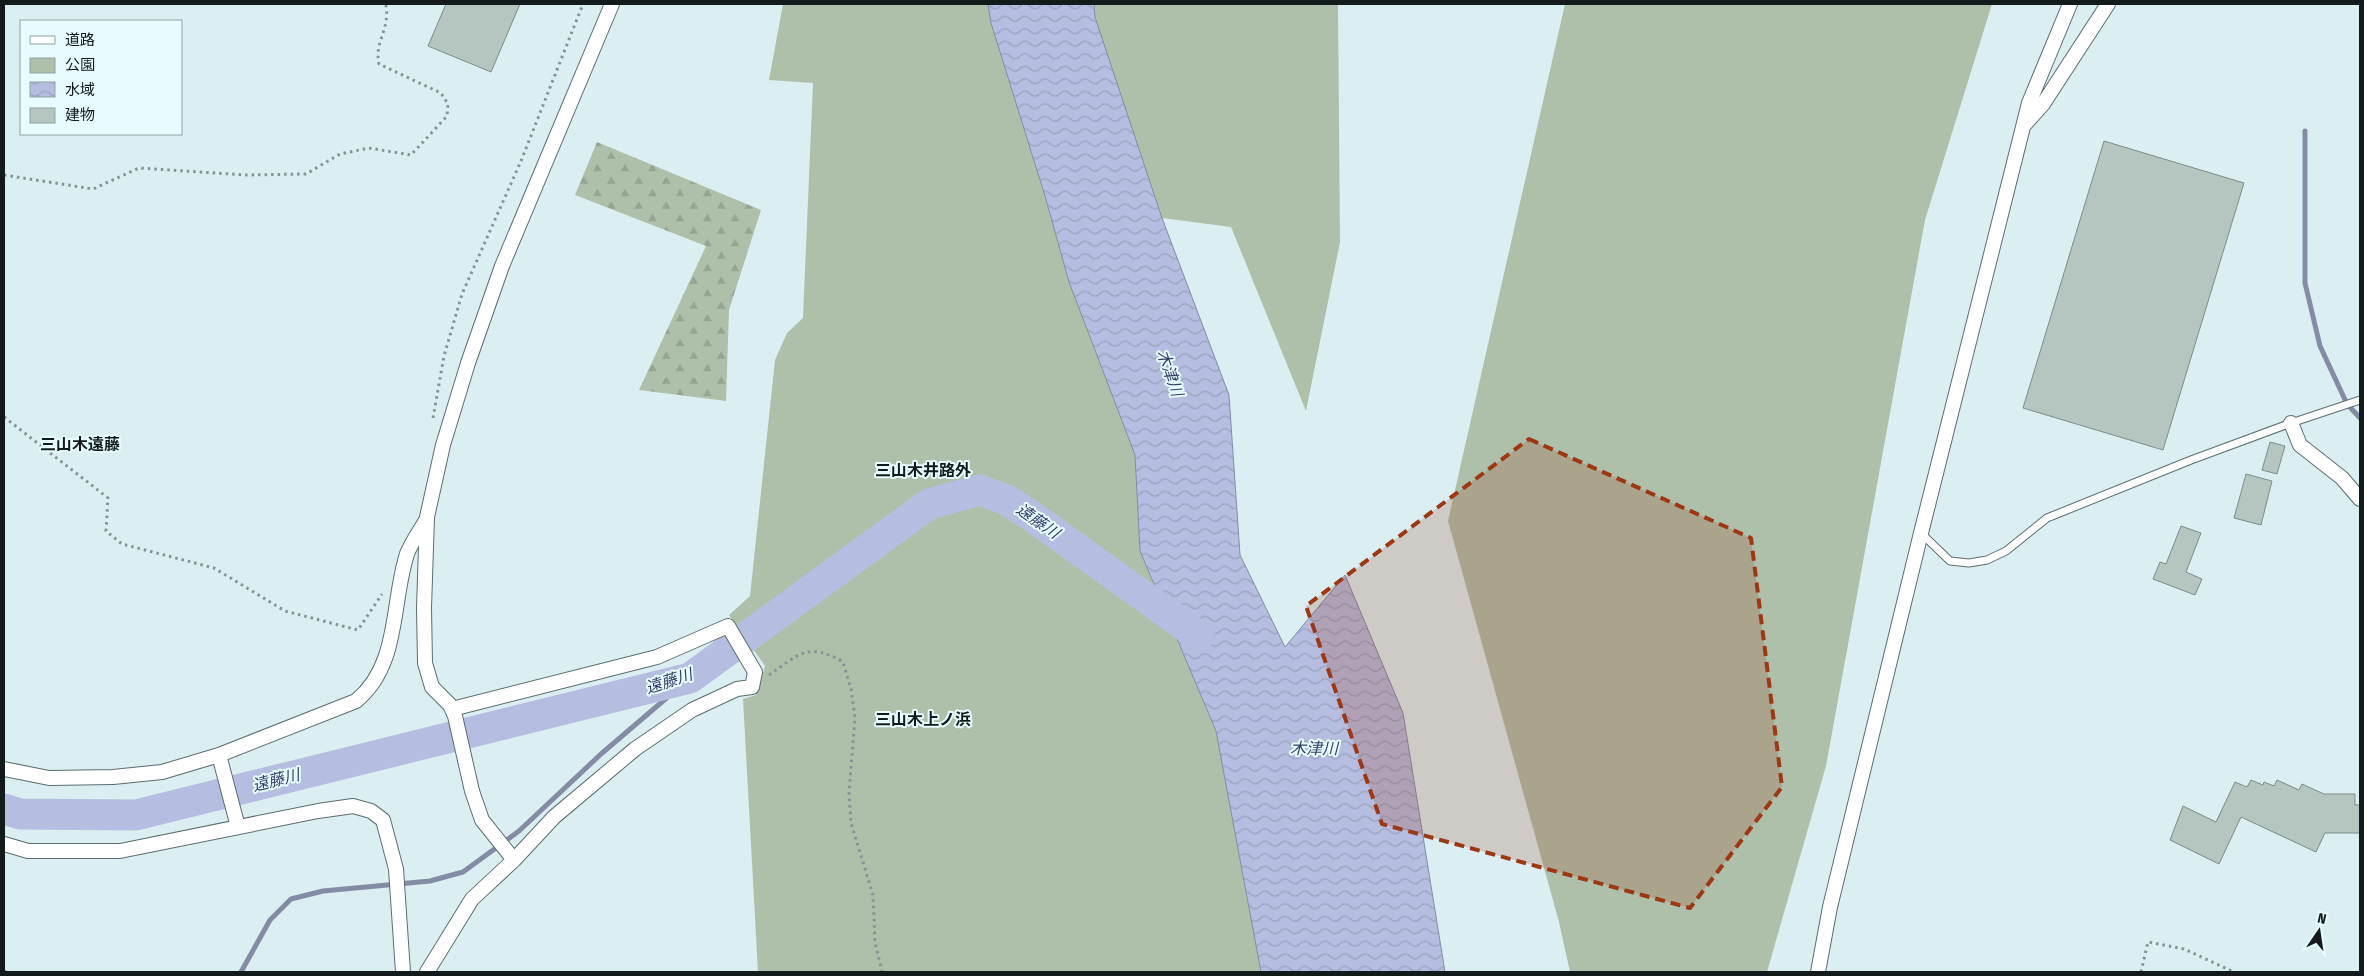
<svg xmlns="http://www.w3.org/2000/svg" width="2364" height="976" viewBox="0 0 2364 976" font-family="'Fira Sans Condensed','Noto Sans JP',sans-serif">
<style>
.green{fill:#afc0aa}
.forest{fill:url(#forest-firs)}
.water{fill:url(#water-waves);stroke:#848ca5}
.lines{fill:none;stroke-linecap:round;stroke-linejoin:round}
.stream{stroke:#848ca5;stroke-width:5}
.river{stroke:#b5bde0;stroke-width:31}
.building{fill:#b5c6c0;stroke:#7c8d88}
.lane-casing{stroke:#5c6d70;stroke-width:9}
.street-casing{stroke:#5c6d70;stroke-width:16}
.path{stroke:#859395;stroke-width:3;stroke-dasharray:2.5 4;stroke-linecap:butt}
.lane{stroke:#fff;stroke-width:7}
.street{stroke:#fff;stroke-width:14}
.marked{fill:#9d3714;fill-opacity:0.2;stroke:#9d3714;stroke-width:4;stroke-dasharray:10 6;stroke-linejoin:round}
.labels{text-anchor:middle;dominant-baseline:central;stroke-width:4;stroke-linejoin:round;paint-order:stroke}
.water-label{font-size:16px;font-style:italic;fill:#353c6b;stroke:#e8fcff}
.neighbourhood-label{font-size:16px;font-weight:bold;fill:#131a1b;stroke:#e8fcff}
</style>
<defs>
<pattern id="forest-firs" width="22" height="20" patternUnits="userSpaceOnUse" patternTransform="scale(1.25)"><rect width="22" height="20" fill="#afc0aa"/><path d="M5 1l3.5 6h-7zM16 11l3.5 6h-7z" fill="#96a492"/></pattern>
<pattern id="water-waves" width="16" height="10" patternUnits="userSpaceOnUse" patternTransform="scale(1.25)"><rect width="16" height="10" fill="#b5bde0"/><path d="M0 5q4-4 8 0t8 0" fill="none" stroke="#9ba2c0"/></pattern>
</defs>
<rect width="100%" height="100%" fill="#dbeff2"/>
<path class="green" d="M783,4H988L991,23L1045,196L1069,282L1135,455L1140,551L1216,731L1261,972H758L743,699L756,695L765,666L729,615L750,596L775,360L787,333L803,318L813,83L769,80Z
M1094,4H1338L1340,242L1306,411L1231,227L1162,218L1095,17Z
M1565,4H1992L1925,220L1826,766L1767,972H1570L1559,922L1448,521Z"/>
<path class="forest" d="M597,142L761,210L729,310L726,401L639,390L706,246L575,195Z"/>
<path class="water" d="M988,4H1094L1095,17L1162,218L1229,395L1240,555L1285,647L1345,575L1403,713L1445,972H1261L1216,731L1140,551L1135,455L1069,282L1045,196L991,23Z"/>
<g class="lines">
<path class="stream" d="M2305,131V283L2320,346L2347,404L2360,418
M241,972L270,920L291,899L323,891L430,881L463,872L519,831L601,754L690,678"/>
<path class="river" d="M4,809L20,814L136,815L690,678L929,504L980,490L1007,500L1033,517L1199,636"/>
</g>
<path class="building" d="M446,4H520L491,72L428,46Z
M2104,141L2244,183L2163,450L2023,408Z
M2270,442L2285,446L2277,474L2262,470Z
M2246,474L2272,481L2261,525L2234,518Z
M2181,526L2201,533L2186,572L2202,579L2195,595L2153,579L2160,562L2166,564Z
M2251,780L2263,785L2264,782L2274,786L2277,780L2299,790L2302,784L2324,794H2355V805H2360V833H2325L2316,852L2241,817L2219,864L2170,840L2183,806L2216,822L2235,782L2247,787Z"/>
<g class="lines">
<defs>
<path id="lane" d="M1921,533L1950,561L1969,563L1987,560L2006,551L2047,518L2191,460L2291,423L2360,400"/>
<path id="street" d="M2025,124L2043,104L2108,4
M2291,423L2300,445L2342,478L2360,499
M219,755L238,827
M4,769L49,778L113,777L162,772L219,755L356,701C400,665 391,604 407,554C411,543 420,531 426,520
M4,844L28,851H120L318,811L353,806L371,811L383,820L396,869L403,972
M514,860L482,820L472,791L455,716L450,705L432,687L425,663L424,608L427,517L443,445L468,363L502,266L612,4
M427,972L472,899L514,860L554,817L635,749L692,710L737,689L752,687L755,672L728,626L657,657L452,709
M1818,972L1830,907L1921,533L2029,103L2070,4"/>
</defs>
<use href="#lane" class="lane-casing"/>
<use href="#street" class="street-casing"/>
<path class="path" d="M4,175L93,189L139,168L246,175L306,174L340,154L369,148L411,155L447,116L448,104L441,93L379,64C374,42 390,30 386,6L382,4
M4,417L108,498L106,531L122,544L214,568L285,611L358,630L382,594
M433,418L444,356L462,294L521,161L583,4
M769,675C798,655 808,641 843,662L851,689L855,718L849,793L851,823L873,895L875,942L882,972
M4,971L8,972
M2141,972L2148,942L2184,949L2234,972"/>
<use href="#lane" class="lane"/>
<use href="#street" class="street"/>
</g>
<path class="marked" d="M1529,439L1751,538L1782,787L1690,908L1382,824L1306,606Z"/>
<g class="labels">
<g class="water-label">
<text transform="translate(1170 373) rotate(71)">木津川</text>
<text transform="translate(1038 521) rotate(35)">遠藤川</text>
<text transform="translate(669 681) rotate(-18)">遠藤川</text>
<text x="1314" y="748">木津川</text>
<text transform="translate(276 780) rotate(-14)">遠藤川</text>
</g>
<g class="neighbourhood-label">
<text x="80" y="444">三山木遠藤</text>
<text x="923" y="470">三山木井路外</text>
<text x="923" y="719">三山木上ノ浜</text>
</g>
</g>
<rect width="2364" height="976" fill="none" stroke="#131a1b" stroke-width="10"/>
<rect x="20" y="20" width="162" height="115" fill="#e8fcff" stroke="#93a2a4"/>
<rect x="30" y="36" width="25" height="8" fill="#ffffff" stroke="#93a2a4"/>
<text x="65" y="45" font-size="15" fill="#131a1b">道路</text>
<rect x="30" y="58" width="25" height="15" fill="#afc0aa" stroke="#93a2a4"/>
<text x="65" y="70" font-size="15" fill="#131a1b">公園</text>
<rect x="30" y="82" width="25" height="15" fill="url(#water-waves)" stroke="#93a2a4"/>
<text x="65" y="95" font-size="15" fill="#131a1b">水域</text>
<rect x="30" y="108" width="25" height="15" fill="#b5c6c0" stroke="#93a2a4"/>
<text x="65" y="120" font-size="15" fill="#131a1b">建物</text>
<g transform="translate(2319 931) rotate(13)" stroke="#e8fcff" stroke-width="4" paint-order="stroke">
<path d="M0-4L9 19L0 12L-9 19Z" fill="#131a1b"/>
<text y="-8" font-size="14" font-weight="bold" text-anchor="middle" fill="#131a1b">N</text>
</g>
</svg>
